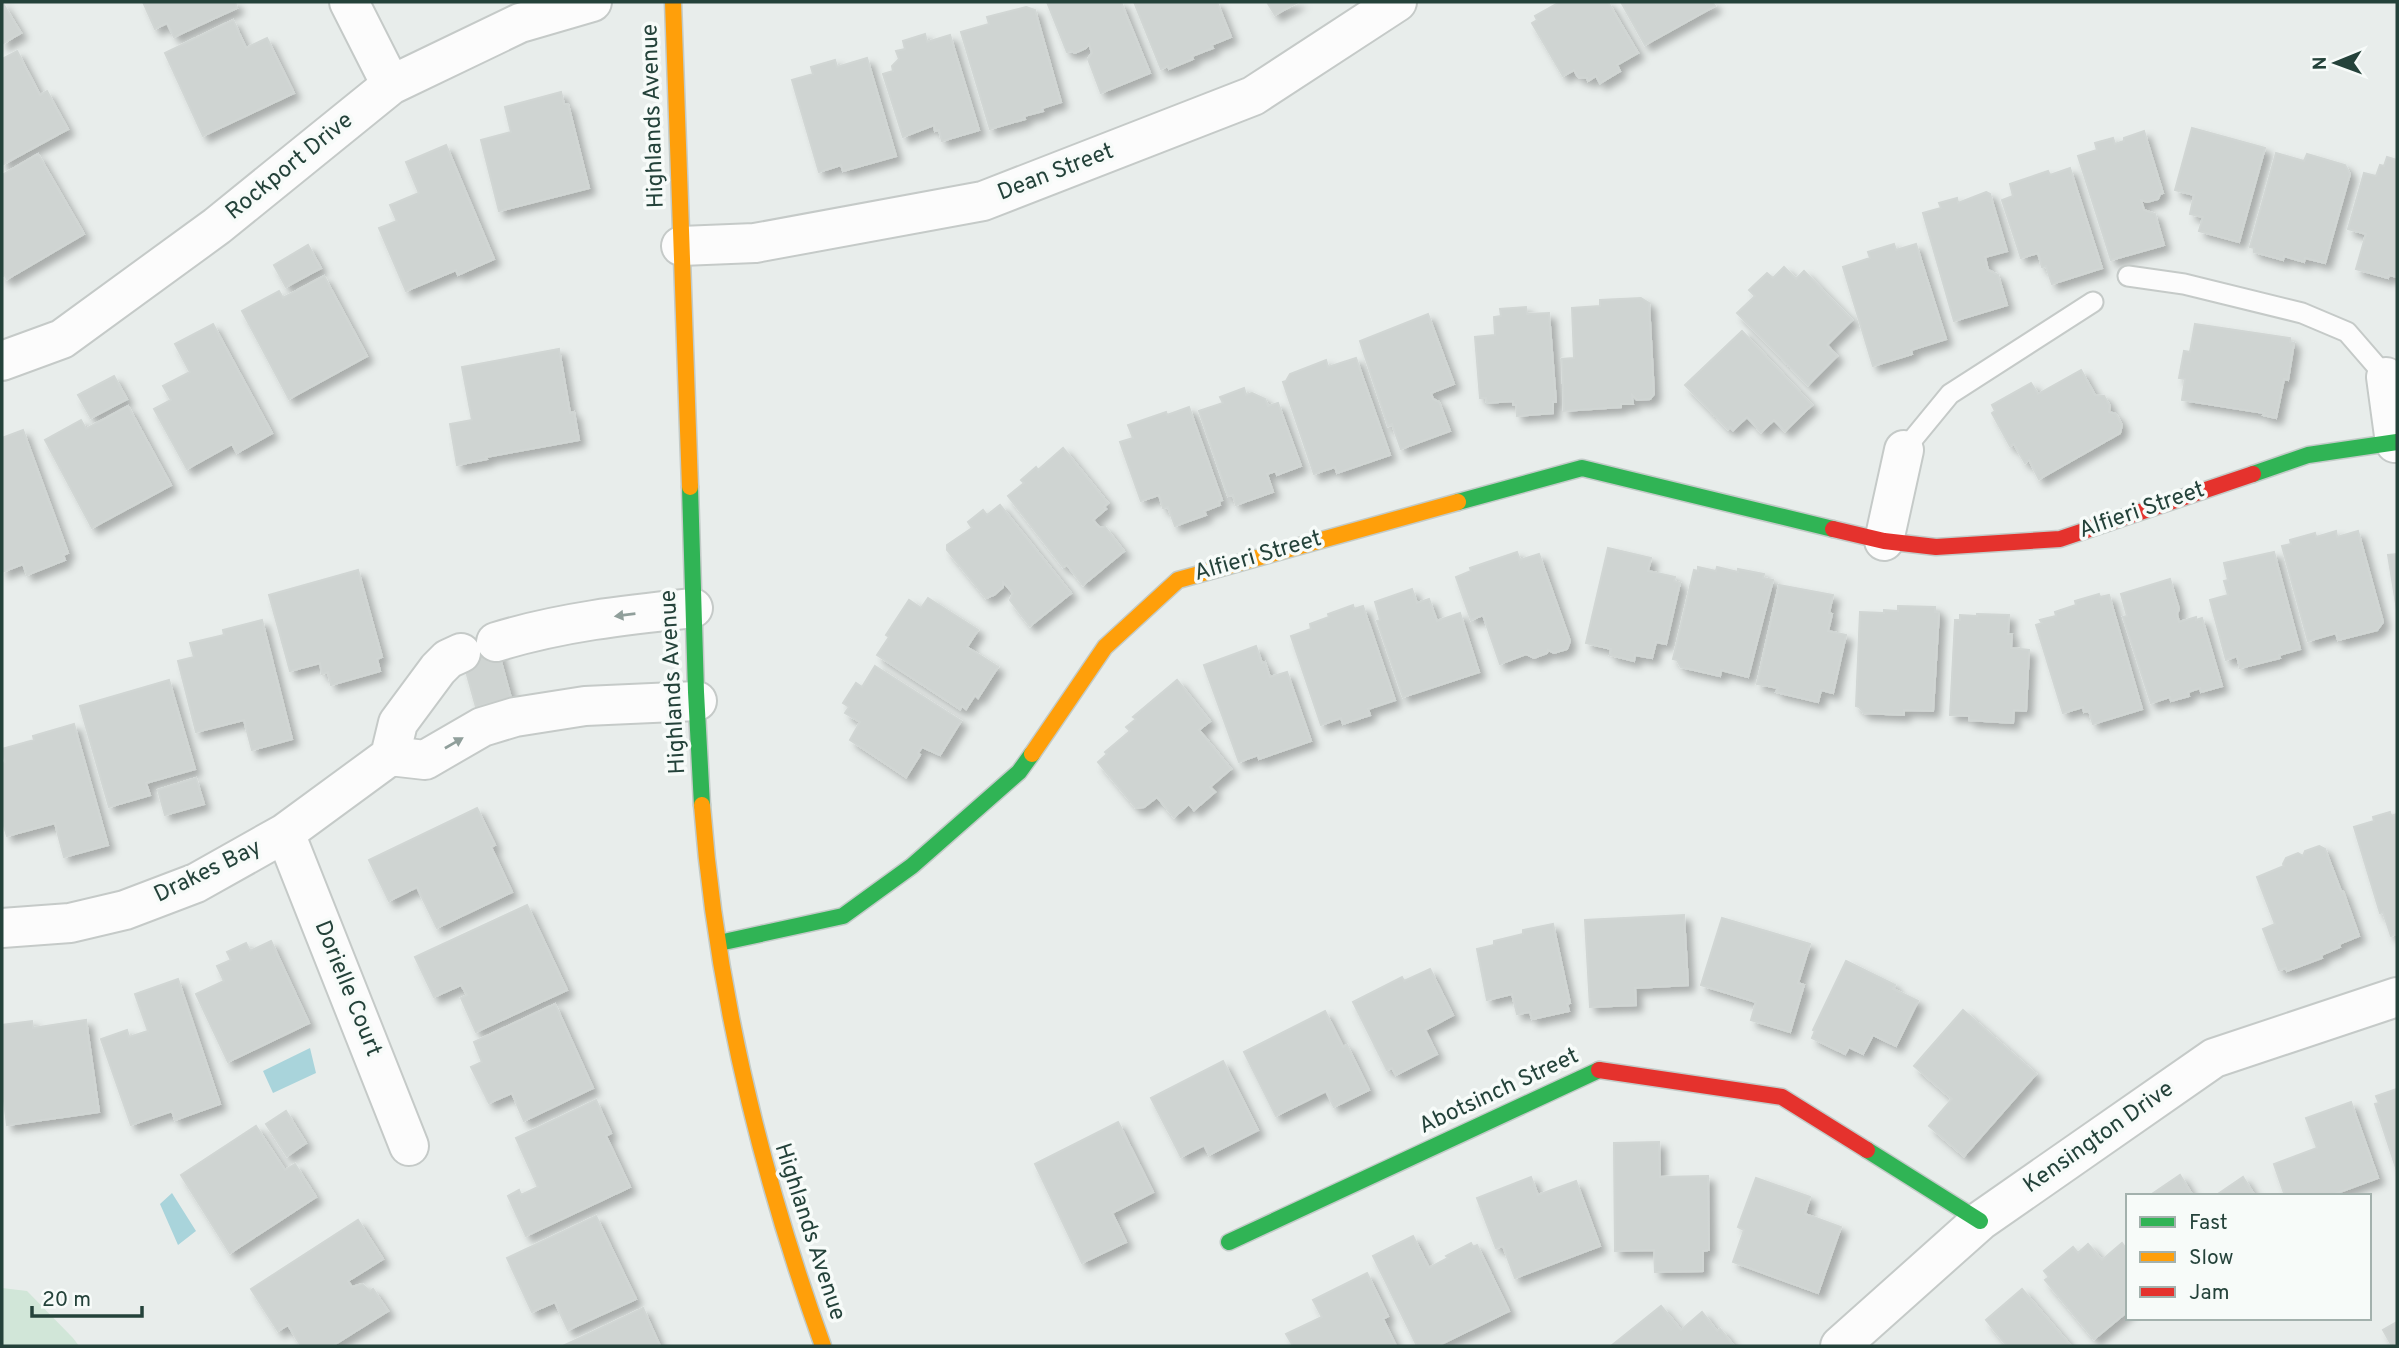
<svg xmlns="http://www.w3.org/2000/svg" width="2399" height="1348" viewBox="0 0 2399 1348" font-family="Overpass,sans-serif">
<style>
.green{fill:#d1e6d8}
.water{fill:#a9d4db}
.building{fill:#cfd4d2;stroke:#d1d6d4;stroke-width:2;filter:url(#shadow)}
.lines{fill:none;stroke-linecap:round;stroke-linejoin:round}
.lane-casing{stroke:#c5cac8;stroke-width:23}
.street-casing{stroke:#c5cac8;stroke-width:42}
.fast-casing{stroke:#c3cbc8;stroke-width:19}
.slow-casing{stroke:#c3cbc8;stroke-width:19}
.jam-casing{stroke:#c3cbc8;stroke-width:19}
.lane{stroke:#fcfcfc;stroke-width:19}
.street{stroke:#fcfcfc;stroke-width:38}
.fast{stroke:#30b455;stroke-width:16}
.slow{stroke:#ff9f0a;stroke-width:16}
.jam{stroke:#e5322d;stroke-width:16}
.oneway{fill:#909f9b}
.labels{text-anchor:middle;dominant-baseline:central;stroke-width:7;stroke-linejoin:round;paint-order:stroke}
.street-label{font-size:23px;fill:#24423a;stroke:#f7fbf9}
</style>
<defs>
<filter id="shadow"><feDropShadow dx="6" dy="6" stdDeviation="3.5" flood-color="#0004"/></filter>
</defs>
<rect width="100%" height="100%" fill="#e8edeb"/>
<path class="green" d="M2,1288L27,1291L73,1338L79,1346H2Z"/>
<path class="water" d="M310,1048L316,1073L273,1093L263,1071Z
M172,1193L196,1231L178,1245L160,1204Z"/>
<path class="building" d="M2,2L21,33L2,44Z
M143,2H235L237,8L174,37L167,23L155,29Z
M1047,2H1121L1150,73L1101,93L1088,59L1092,53L1089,44L1086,48L1075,53L1071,51L1067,52Z
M1134,2H1217L1231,37L1211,45L1213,48L1192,56L1193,59L1169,69L1168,66L1161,69Z
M1267,2H1298L1275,15Z
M1560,2H1608L1638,53L1617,65L1620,71L1600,83L1596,76L1588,81L1587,78L1578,77L1574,70L1563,76L1532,23L1537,20L1535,16Z
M1621,2H1712L1715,6L1645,45Z
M1026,7L1035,10L1061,102L1042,108L1043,111L1024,116L1025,119L990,129L961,32L989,24L987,17Z
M233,20L246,48L267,38L294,93L203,136L165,53Z
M925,34L927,42L950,35L979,130L942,141L939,130L935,131L934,125L903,137L883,74L893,71L892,66L899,59L896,51L905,49L903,41Z
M17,51L40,95L47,91L68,129L2,165V59Z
M867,58L896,156L843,171L841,165L819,172L792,80L813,74L811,67L835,60L837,67Z
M561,92L564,104H568L589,188L499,211L481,140L511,132L505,107Z
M2192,128L2265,148L2239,242L2199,231L2203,217L2190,214L2194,195L2175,190Z
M2144,131L2163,193L2160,194L2158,199L2147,202L2141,200L2144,210L2155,214L2164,245L2111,260L2078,156L2097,150L2095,143L2113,138L2115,144L2124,141V138Z
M446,145L494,259L458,275L456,270L406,291L379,228L397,221L390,205L419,193L406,162Z
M2276,153L2304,161L2307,154L2345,165L2350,174L2325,263L2305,258L2304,262L2284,256L2283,260L2254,252V248L2250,247Z
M38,154L84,234L7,279L5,275L2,277V175Z
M2387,157L2397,160V277L2389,275L2388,278L2356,269L2366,234L2348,229L2364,173L2376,176L2380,165L2384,166Z
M2070,168L2102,268L2052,284L2046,266L2042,267L2038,253L2021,258L2002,200L2013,196L2010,184L2048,171L2050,175Z
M1986,192L1990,194L2007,251L1985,257L1988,270L1998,275L2007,305L1954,321L1923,213L1941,208L1939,203L1957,198L1958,203Z
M1894,244L1896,250L1916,244L1946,339L1911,350L1912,354L1873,366L1843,267L1870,258L1868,252Z
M308,245L321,268L286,287L274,265Z
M1784,267L1796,279L1804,271L1852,320L1827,345L1837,356L1808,385L1737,313L1755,296L1749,290L1767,273L1773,278Z
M324,276L367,356L289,399L242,311L279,291L283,298Z
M1641,298L1649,303L1654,394L1650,399L1637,400L1632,395L1633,404H1621V407L1564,411L1562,359L1574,358L1572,308L1600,306V300Z
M1526,307L1527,314L1549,313L1556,402H1553V413L1517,416L1516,405H1513V401L1487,403L1486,398H1480L1475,337L1495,335L1494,317L1501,316L1500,309Z
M1428,314L1454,384L1431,393L1433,399L1439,402L1450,431L1401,449L1392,424L1388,426L1360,341Z
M213,324L272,433L237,453L232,444L187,469L154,409L171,400L163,386L190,372L175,344Z
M2195,324L2290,338V342L2294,343L2288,380L2284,379L2276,418L2263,415L2264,413L2182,400L2185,379L2179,378L2184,351L2190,352Z
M1742,331L1812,405L1785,431L1774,420L1761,432L1747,417L1733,430L1730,427L1728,429L1685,385Z
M559,349L570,413L574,412L579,440L486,457L487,459L457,465L450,424L472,420L462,367Z
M1356,358L1390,455L1337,473L1335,467L1314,474L1283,382L1286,381L1290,374L1326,360L1328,367Z
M2081,370L2095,395L2104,396L2110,406L2109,412L2116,414L2122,425L2120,433L2039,479L2029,460L2025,463L2014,444L2010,446L1992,413L1995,411L1992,405L2031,383L2038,394Z
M114,376L127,399L91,418L78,395Z
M1244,388L1246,395L1252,393L1265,399L1268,406L1278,403L1301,466L1277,475L1276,471L1267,474L1273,492L1236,505L1233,495L1228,496L1199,411L1223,403L1220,397Z
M128,406L171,485L92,528L45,440L81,420L86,429Z
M1189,407L1222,500L1219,501L1220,505L1204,511L1206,515L1175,526L1168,507L1163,508L1159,495L1141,501L1120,442L1133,438L1128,425L1166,412L1167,415Z
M23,430L68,553L63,555L65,560L27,575L23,564L2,572V438Z
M1063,448L1108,503L1104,507L1106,509L1093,520L1099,527H1105L1124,551L1083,585L1067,565L1063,567L1008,496L1024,483L1021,480L1036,467L1038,470Z
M1000,505L1071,593L1030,626L1010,600L1013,593L1003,582V587L994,595L986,598L947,550V545L972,528L968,522L983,510L987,515Z
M2336,531L2337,537L2358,531L2383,622L2377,630L2338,640L2336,633L2308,641L2282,546L2291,544L2290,540L2315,533L2316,537Z
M1608,548L1651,558L1648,571L1675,577L1674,581L1680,583L1666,644L1656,642L1652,658L1635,655L1634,661L1610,655L1611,649L1586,643Z
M1517,552L1520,560L1539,554L1570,641L1567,649L1554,653L1548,650L1547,653L1534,658L1526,654L1500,664L1483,615L1471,620L1456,577L1471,571L1470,568Z
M2274,552L2300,649L2279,655L2280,658L2240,668L2237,656L2226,660L2210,600L2228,595L2224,581L2228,580L2224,563Z
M2397,554V610L2388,555Z
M1698,567L1716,571L1717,567L1738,572V569L1764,574L1763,578L1773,580L1748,677L1721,670L1720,676L1681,667L1677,660L1673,659L1694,570L1698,571Z
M358,570L382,657L377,659L380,671L331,685L328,672L322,674L320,663L290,671L269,595Z
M2170,579L2179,609L2177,614L2179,622L2196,617V620L2202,618L2222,686L2201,692L2200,688L2188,692L2189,696L2171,701L2170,697L2151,703L2123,617L2127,616L2121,594Z
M1779,585L1833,595L1829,613L1832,614L1828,631L1846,635L1833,693L1821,690L1818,702L1776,692L1778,688L1757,684Z
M1412,589L1417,603L1429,599L1437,621L1460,613L1479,672L1403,697L1377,621L1380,620L1375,602Z
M2099,594L2100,597L2109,595L2142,709L2093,724L2089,711L2084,712L2083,707L2063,713L2036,625L2042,623L2040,620L2056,616L2055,612L2076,605L2075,601Z
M928,598L978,630L967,647L998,667L978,698L975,695L966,709L962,706L960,709L877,655L889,637L886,635L909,600L921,608Z
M1353,605L1354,609L1363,606L1395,700L1368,709L1370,715L1343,724L1341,718L1321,725L1291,636L1311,629L1310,624L1329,617L1328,614Z
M1898,606L1935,607V612H1939L1933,711L1904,710V715L1864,713L1859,707L1856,706L1860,612L1884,613V610L1898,611Z
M1977,614L2009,615L2008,634H2012L2011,648L2029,650L2026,711L2014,710L2013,723L1969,720V716L1950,715L1955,620H1960V615L1977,616Z
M262,620L292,739L252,750L244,720L196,732L178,661L194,657L190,643L224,635L223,630Z
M494,636L511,698L476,707L459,646Z
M1256,646L1262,663L1265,662L1270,677L1287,672L1311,741L1259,759L1258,755L1239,762L1204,665Z
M875,666L961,721L940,755L922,747L918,753L920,755L906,777L850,740L860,722L845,713L849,707L843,703L856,683L862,687Z
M169,680L195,769L146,783L150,795L109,807L80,706Z
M1177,680L1210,721L1199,730L1231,769L1210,787L1215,792L1194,810L1189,804L1174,817L1157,797L1144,807L1136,808L1098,762L1107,754L1105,752L1130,731L1126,727L1136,719L1133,717Z
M74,724L108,845L64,857L55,823L7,836L2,819V763L5,762L2,749L34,740L33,736Z
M196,778L204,804L165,815L158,790Z
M477,808L495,845L491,847L512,892L437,928L417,887L389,901L369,860Z
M2390,812L2391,816L2397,814V934L2391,936L2383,912L2380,913L2354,827L2374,821L2373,817Z
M2319,846L2325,849L2341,891H2343L2359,936L2339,944L2340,947L2321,955L2322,958L2287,971L2286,968L2279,970L2263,929L2275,924L2257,877L2284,866L2283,864L2286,858L2298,853L2303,856L2305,851Z
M527,905L567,990L476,1032L461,998L467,995L461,985L434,997L415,957Z
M1684,915L1688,985L1635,988L1636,1005L1590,1007L1585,920Z
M1722,918L1810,944L1798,983L1804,985L1790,1032L1751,1020L1756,1002L1701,985Z
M1553,924L1570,1003L1567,1004L1569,1011L1532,1019L1530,1012L1517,1014L1512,994L1487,1000L1477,949L1494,945V941L1523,934V930Z
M271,941L309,1023L228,1062L196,994L224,981L217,966L231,960L227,952L246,943L250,951Z
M1846,961L1895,985L1893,989L1918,1001L1896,1046L1873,1035L1863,1054L1849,1047L1845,1054L1812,1038L1815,1031L1813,1030Z
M1430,969L1453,1015L1425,1030L1437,1054L1396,1075L1392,1068L1387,1070L1353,1002L1402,977L1404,981Z
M178,979L220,1104L175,1120L172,1111L131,1125L101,1039L127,1030L129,1037L148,1031L135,994Z
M555,1004L593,1088L524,1121L512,1093L489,1103L471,1067L482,1062L474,1042Z
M1963,1010L2036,1074L1964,1156L1929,1126L1952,1099L1914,1066Z
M1325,1011L1343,1047L1347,1045L1369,1090L1334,1107L1326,1091L1276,1116L1244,1052Z
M86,1020L99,1112L7,1125L2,1085V1025L32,1021L33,1028Z
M1223,1061L1258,1130L1209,1155L1204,1145L1181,1157L1151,1098Z
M2397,1089V1171L2375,1104L2379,1103L2376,1096Z
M596,1100L611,1133L606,1136L630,1187L526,1236L508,1196L519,1190L521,1195L538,1187L516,1138Z
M2351,1102L2378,1178L2329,1196H2285L2274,1164L2317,1148L2306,1118Z
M286,1111L306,1143L287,1156L266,1124Z
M1118,1122L1153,1192L1112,1213L1126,1242L1082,1263L1035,1164Z
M256,1126L285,1170L295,1164L316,1197L230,1253L181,1175Z
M1659,1142L1660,1177L1708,1176L1709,1250L1703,1251V1271L1655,1272L1654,1250L1615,1251L1614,1143Z
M2180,1175L2193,1196H2149Z
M1531,1177L1538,1195L1576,1181L1600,1246L1515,1278L1503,1246L1496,1248L1477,1198Z
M2243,1177L2255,1196H2215Z
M1756,1178L1810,1197L1805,1214L1841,1227L1818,1293L1733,1262L1744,1230L1738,1227Z
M596,1216L636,1299L568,1330L555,1302L532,1312L507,1258Z
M358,1220L383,1259L348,1281L352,1287L362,1284L370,1291L373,1289L388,1311L332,1346H301L288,1325L278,1331L251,1289Z
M1413,1236L1429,1268L1448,1258L1446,1256L1471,1243L1473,1247L1477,1245L1509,1311L1437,1346H1417L1373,1256Z
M2122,1243L2128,1251V1311L2094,1339L2045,1280L2049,1277L2044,1271L2073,1247L2078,1253L2088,1244L2102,1260Z
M1367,1273L1388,1316L1383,1319L1396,1346H1293L1286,1334L1322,1317L1313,1300Z
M2022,1289L2071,1346H2007L1986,1320Z
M1661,1306L1681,1330L1702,1312L1717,1331L1720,1329L1734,1346H1611Z
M643,1308L660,1346H563Z
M2397,1322V1346H2392L2383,1330Z"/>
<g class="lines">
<defs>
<path id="lane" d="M2128,276L2184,284L2302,313L2347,332L2386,377
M1904,450L1950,394L2093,302"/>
<path id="street" d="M349,2L391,85
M681,246L755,243L983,201L1253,96L1397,2
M2,361L62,339L217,226L391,85L520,23L592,2
M2386,377L2395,443
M1884,541L1904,450
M496,642C561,622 625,615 693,608
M390,756L425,760L482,727L515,717L585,706L697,701
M285,833L409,1146
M2,928L70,923L125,910L196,883L285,833L390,756L398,723L438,669L448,659L461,653
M1840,1346L1980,1221L2214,1058L2397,997"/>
<path id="fast" d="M2253,474L2308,455L2397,442
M690,487L696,692L702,805
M1458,502L1582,468L1833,529
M719,943L843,916L912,866L1019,772L1032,754
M1867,1150L1980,1221
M1229,1242L1599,1070"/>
<path id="slow" d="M673,2L690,487
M1032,754L1105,647L1178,580L1458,502
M702,805C716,991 760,1171 823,1346"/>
<path id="jam" d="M1833,529L1884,541L1936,547L2060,539L2253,474
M1599,1070L1782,1097L1867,1150"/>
</defs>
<use href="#lane" class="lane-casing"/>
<use href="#street" class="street-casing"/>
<use href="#fast" class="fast-casing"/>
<use href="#slow" class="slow-casing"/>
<use href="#jam" class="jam-casing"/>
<use href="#lane" class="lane"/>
<use href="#street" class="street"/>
<use href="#fast" class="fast"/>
<use href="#slow" class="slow"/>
<use href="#jam" class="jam"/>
</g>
<defs><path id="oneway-solid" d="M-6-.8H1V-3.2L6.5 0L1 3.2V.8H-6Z" transform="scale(1.75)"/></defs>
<g class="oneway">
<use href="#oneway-solid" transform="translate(625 615) rotate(173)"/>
<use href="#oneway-solid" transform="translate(454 743) rotate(-30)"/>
</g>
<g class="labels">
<g class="street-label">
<text transform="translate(654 116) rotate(-92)">Highlands Avenue</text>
<text transform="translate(290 167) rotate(-39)">Rockport Drive</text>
<text transform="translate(1056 173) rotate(-21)">Dean Street</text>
<text transform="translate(2142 511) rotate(-19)">Alfieri Street</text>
<text transform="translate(1258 557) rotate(-16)">Alfieri Street</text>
<text transform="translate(674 682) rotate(-93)">Highlands Avenue</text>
<text transform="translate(208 872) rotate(-26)">Drakes Bay</text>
<text transform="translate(347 989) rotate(68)">Dorielle Court</text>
<text transform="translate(1499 1092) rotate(-25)">Abotsinch Street</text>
<text transform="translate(2099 1138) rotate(-35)">Kensington Drive</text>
<text transform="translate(809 1232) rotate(72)">Highlands Avenue</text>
</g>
</g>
<rect width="2399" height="1348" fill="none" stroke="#24423a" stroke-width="7"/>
<rect x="2126" y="1194" width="245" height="126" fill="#f7fbf9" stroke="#a3b1ad" stroke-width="2"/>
<rect x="2140" y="1217" width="35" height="10" fill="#30b455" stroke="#a3b1ad" stroke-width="2"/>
<text x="2189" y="1229" font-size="21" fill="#24423a">Fast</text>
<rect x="2140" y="1252" width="35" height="10" fill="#ff9f0a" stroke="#a3b1ad" stroke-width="2"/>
<text x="2189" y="1264" font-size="21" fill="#24423a">Slow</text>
<rect x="2140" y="1287" width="35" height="10" fill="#e5322d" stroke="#a3b1ad" stroke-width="2"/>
<text x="2189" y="1299" font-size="21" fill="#24423a">Jam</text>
<g transform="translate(2336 63) rotate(269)" stroke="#f7fbf9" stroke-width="5" paint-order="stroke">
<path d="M0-5L12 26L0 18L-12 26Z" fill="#24423a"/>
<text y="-10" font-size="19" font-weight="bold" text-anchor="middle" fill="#24423a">N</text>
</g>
<path d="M32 1306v10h110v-10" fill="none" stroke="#24423a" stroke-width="3.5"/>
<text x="42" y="1306" font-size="21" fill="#24423a" stroke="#f7fbf9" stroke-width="5" paint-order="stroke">20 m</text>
</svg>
